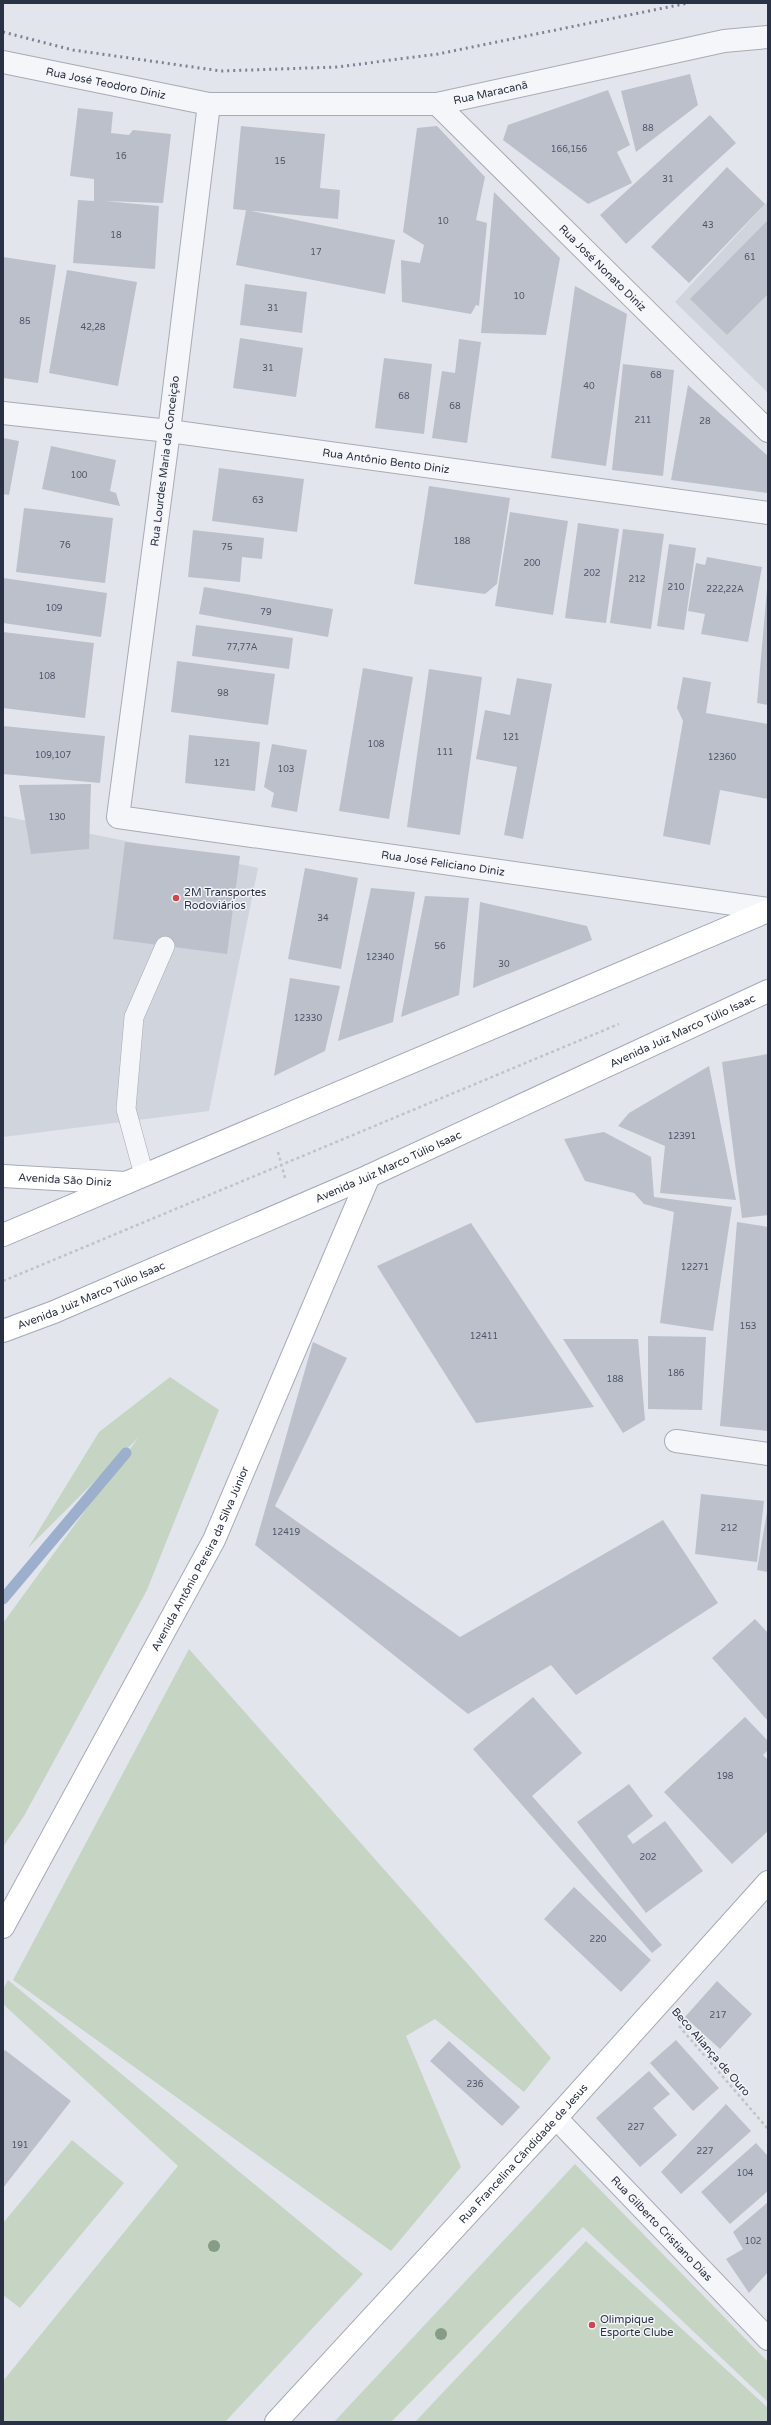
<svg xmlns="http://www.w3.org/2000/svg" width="771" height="2425" viewBox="0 0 771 2425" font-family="'Varela Round',sans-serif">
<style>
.built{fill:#d0d4dd}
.green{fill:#c6d5c3}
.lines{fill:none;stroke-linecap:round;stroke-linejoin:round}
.stream{stroke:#9cafcc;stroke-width:11}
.building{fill:#bcc0cb}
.lane-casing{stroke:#a7abb6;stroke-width:20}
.street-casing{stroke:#a7abb6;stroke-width:24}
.secondary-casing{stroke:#a7abb6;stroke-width:24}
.primary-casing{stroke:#a1a8b7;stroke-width:24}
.path{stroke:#c0c3ca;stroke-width:2.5;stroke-dasharray:3 3;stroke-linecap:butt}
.lane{stroke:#f5f6f9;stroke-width:19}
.street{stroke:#f5f6f9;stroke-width:22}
.secondary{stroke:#fff;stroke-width:22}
.primary{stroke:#fff;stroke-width:22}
.rail{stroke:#7b8395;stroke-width:3;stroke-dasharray:2 4;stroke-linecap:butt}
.tree{fill:#869c87}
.poi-dot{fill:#d3454d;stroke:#f2f4f8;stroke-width:1.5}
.labels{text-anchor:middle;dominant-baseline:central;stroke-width:3;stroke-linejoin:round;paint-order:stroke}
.number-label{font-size:9px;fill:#4e5566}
.street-label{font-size:11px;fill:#2a3144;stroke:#f2f4f8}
.poi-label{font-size:11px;fill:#2a3144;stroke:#f2f4f8;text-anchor:start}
</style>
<rect width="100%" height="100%" fill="#e2e5eb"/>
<path class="built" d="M768,201V393L675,302Z
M3,816L258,868L209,1111L3,1137Z"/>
<path class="green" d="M170,1377L219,1410L147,1590L24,1816L3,1847V1623L138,1438L28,1548L99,1432Z
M189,1649L551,2058L524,2092L435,2019L406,2036L461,2167L391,2251L13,1980Z
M8,1980L363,2274L225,2422H3V2381L178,2166L3,2004V1989Z
M72,2140L124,2183L20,2308L3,2295V2223Z
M575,2164L768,2362V2402L583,2227L391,2422H334Z
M586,2241L768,2408V2422H415Z"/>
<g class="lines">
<path class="stream" d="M3,1599L126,1453"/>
</g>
<path class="building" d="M690,74L698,105L636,152L621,91Z
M608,90L630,145L617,152L632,183L588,204L503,140L508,125Z
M78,108L113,112L111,133L129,135L133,130L171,134L163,203L104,201L159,206L155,269L73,263L78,200L94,201V179L70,176Z
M710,115L736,143L626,244L600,215Z
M241,126L325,134L320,188L340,190L338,219L233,209Z
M437,126L485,177L476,220L487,223L479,306L476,305L471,314L402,302L401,260L420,263L424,245L403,232L417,128Z
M727,167L765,204L689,283L651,247Z
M494,192L560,258L546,335L481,333Z
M246,210L395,240L385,294L236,265Z
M768,220V294L727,335L690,299Z
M3,257L56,265L38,383L3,378Z
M67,270L137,282L118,386L49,373Z
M245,284L307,292L302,333L240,325Z
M575,286L627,314L606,466L551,458Z
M240,338L303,348L296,397L233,388Z
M459,339L481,342L467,443L432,438L442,371L455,373Z
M384,358L432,364L424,434L375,428Z
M623,364L674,370L663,476L612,470Z
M688,385L768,456V493L671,480Z
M3,438L19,441L9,495L3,494Z
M51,446L116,460L110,491L116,493L120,506L42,489Z
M219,468L304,479L297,532L212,521Z
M429,486L510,498L497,584L485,594L414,584Z
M24,508L113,518L105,583L16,572Z
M510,512L568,521L553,615L495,606Z
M578,523L619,529L606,623L565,618Z
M623,529L664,534L651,629L610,623Z
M193,530L264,538L262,559L242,557L240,582L188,577Z
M669,544L696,548L684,630L657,626Z
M707,557L762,567L748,642L701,634L705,614L688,611L696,563L705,565Z
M3,578L107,593L101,637L3,623Z
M204,587L333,609L328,637L199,614Z
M767,589H768V705L757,703Z
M196,625L293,638L289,669L192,656Z
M3,632L94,643L85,718L3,708Z
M177,661L275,674L268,725L171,712Z
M363,668L413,677L389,819L339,811Z
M429,669L482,677L460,835L407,827Z
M683,677L711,682L706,713L768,724V799L720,790L710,845L663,836L683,721L677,708Z
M517,678L552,684L523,839L504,835L517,767L476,759L485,710L510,715Z
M3,726L105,736L100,783L3,774Z
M189,735L260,742L255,791L185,783Z
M272,744L307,750L297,812L271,807L274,793L264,787Z
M91,784L89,849L31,854L19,785Z
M125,842L240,856L227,954L113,939Z
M305,868L358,878L341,969L288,959Z
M371,888L415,892L393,1022L338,1041Z
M425,896L469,898L459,995L401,1017Z
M480,902L587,926L592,940L473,988Z
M290,978L340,986L325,1051L274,1076Z
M768,1054V1215L742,1218L722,1062Z
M709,1066L736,1200L660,1193L665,1146L618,1126L629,1113Z
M604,1132L651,1157L654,1197L732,1207L713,1331L660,1323L674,1212L644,1204L634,1193L585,1181L564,1139Z
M737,1222L768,1227V1431L720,1426Z
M471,1223L594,1407L476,1423L377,1266Z
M648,1336L706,1337L702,1410L648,1409Z
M563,1339H638L645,1420L623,1433Z
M313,1342L347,1358L275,1506L460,1637L663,1520L718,1603L576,1695L551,1665L468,1714L255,1545Z
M701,1494L764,1501L757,1562L695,1554Z
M767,1512H768V1572L757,1570Z
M755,1619L768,1633V1721L712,1658Z
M533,1697L582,1753L532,1796L662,1945L652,1953L473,1749Z
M745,1717L768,1741V1750L763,1755L768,1760V1831L732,1864L664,1792Z
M629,1784L653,1816L627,1836L633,1844L665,1821L703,1871L646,1913L577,1822Z
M574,1887L651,1960L621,1992L544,1919Z
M717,1981L752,2014L720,2049L685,2017Z
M676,2040L719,2088L693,2111L650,2063Z
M449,2041L520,2107L502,2126L430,2061Z
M5,2050L71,2101L3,2188V2053Z
M649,2071L670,2094L653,2108L677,2135L640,2167L596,2118Z
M726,2104L751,2131L681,2194L661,2172Z
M756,2143L768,2156V2191L730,2224L701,2192Z
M768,2202V2272L749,2293L726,2259L743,2249L733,2232Z"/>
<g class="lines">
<defs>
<path id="lane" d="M144,1175L126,1109L134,1017L165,946"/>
<g id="street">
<path id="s1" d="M3,62L209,104H437L724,41L768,37"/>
<path id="s2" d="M209,104L169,431L118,817L768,909"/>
<path id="s3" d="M437,104L768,431"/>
<path id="s4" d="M3,413L169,431L768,513"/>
<path d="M676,1441L768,1454"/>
<path id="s5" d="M556,2118L768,2339"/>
</g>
<g id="secondary">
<path id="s6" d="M3,1176L126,1183"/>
<path id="s7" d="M3,1927L214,1540L369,1176"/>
<path id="s8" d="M276,2422L556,2118L768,1882"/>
</g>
<g id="primary">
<path d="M3,1235L768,911"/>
<path id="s9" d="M3,1331L54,1312L369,1176L768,991"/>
</g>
</defs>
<use href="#lane" class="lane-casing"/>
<use href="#street" class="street-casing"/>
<use href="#secondary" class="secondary-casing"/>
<use href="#primary" class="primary-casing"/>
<path class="path" d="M278,1152L285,1178
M3,1281L619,1024
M679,2026L768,2129"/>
<use href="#lane" class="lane"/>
<use href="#street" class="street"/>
<use href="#secondary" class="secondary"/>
<use href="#primary" class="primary"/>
<path class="rail" d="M3,32L73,50L221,71L337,67L438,54L688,3"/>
</g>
<g class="tree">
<circle cx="214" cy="2246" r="6"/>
<circle cx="441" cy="2334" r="6"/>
</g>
<g class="poi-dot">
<circle cx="176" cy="898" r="4"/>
<circle cx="592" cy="2325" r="4"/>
</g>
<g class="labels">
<g class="number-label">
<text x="648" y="128">88</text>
<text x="569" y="149">166,156</text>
<text x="121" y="156">16</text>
<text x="280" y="161">15</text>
<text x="668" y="179">31</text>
<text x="443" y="221">10</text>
<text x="708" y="225">43</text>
<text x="116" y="235">18</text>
<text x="316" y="252">17</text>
<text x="750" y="257">61</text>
<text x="519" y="296">10</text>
<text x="273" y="308">31</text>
<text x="25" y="321">85</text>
<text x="93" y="327">42,28</text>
<text x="268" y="368">31</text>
<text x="656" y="375">68</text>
<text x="589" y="386">40</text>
<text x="404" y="396">68</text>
<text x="455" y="406">68</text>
<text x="643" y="420">211</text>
<text x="705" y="421">28</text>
<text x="79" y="475">100</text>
<text x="258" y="500">63</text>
<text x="462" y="541">188</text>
<text x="65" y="545">76</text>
<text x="227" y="547">75</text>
<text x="532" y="563">200</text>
<text x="592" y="573">202</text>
<text x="637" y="579">212</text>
<text x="676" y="587">210</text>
<text x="725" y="589">222,22A</text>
<text x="54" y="608">109</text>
<text x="266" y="612">79</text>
<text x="242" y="647">77,77A</text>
<text x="47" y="676">108</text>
<text x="223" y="693">98</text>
<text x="511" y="737">121</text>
<text x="376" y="744">108</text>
<text x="445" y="752">111</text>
<text x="53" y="755">109,107</text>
<text x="722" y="757">12360</text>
<text x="222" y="763">121</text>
<text x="286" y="769">103</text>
<text x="57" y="817">130</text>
<text x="323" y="918">34</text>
<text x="440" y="946">56</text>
<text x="380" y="957">12340</text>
<text x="504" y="964">30</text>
<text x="308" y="1018">12330</text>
<text x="682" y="1136">12391</text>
<text x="695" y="1267">12271</text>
<text x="748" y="1326">153</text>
<text x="484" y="1336">12411</text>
<text x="676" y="1373">186</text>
<text x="615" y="1379">188</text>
<text x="729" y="1528">212</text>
<text x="286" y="1532">12419</text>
<text x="725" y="1776">198</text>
<text x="648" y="1857">202</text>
<text x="598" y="1939">220</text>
<text x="718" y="2015">217</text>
<text x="475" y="2084">236</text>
<text x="636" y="2127">227</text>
<text x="20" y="2145">191</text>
<text x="705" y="2151">227</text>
<text x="745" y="2173">104</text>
<text x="753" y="2241">102</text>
</g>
<g class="street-label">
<text stroke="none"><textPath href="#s1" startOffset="105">Rua José Teodoro Diniz</textPath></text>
<text stroke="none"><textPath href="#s1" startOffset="493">Rua Maracanã</textPath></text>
<text stroke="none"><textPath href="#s3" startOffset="233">Rua José Nonato Diniz</textPath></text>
<text stroke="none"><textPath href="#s4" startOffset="386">Rua Antônio Bento Diniz</textPath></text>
<text transform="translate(165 461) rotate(-83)">Rua Lourdes Maria da Conceição</text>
<text stroke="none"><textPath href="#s2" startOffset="1047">Rua José Feliciano Diniz</textPath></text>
<text stroke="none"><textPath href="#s9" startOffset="743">Avenida Juiz Marco Túlio Isaac</textPath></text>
<text stroke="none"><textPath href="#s9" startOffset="419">Avenida Juiz Marco Túlio Isaac</textPath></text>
<text stroke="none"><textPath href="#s6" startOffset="62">Avenida São Diniz</textPath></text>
<text stroke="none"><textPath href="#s9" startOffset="95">Avenida Juiz Marco Túlio Isaac</textPath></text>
<text stroke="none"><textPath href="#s7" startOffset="418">Avenida Antônio Pereira da Silva Júnior</textPath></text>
<text transform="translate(711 2052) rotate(49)">Beco Aliança de Ouro</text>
<text stroke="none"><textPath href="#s8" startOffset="365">Rua Francelina Cândidade de Jesus</textPath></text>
<text stroke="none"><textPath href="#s5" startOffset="153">Rua Gilberto Cristiano Dias</textPath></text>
</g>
<g class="poi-label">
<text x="184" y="892">2M Transportes<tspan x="184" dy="13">Rodoviários</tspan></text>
<text x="600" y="2319">Olimpique<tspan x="600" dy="13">Esporte Clube</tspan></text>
</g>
</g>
<rect width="771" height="2425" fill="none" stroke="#2a3144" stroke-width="8"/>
</svg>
